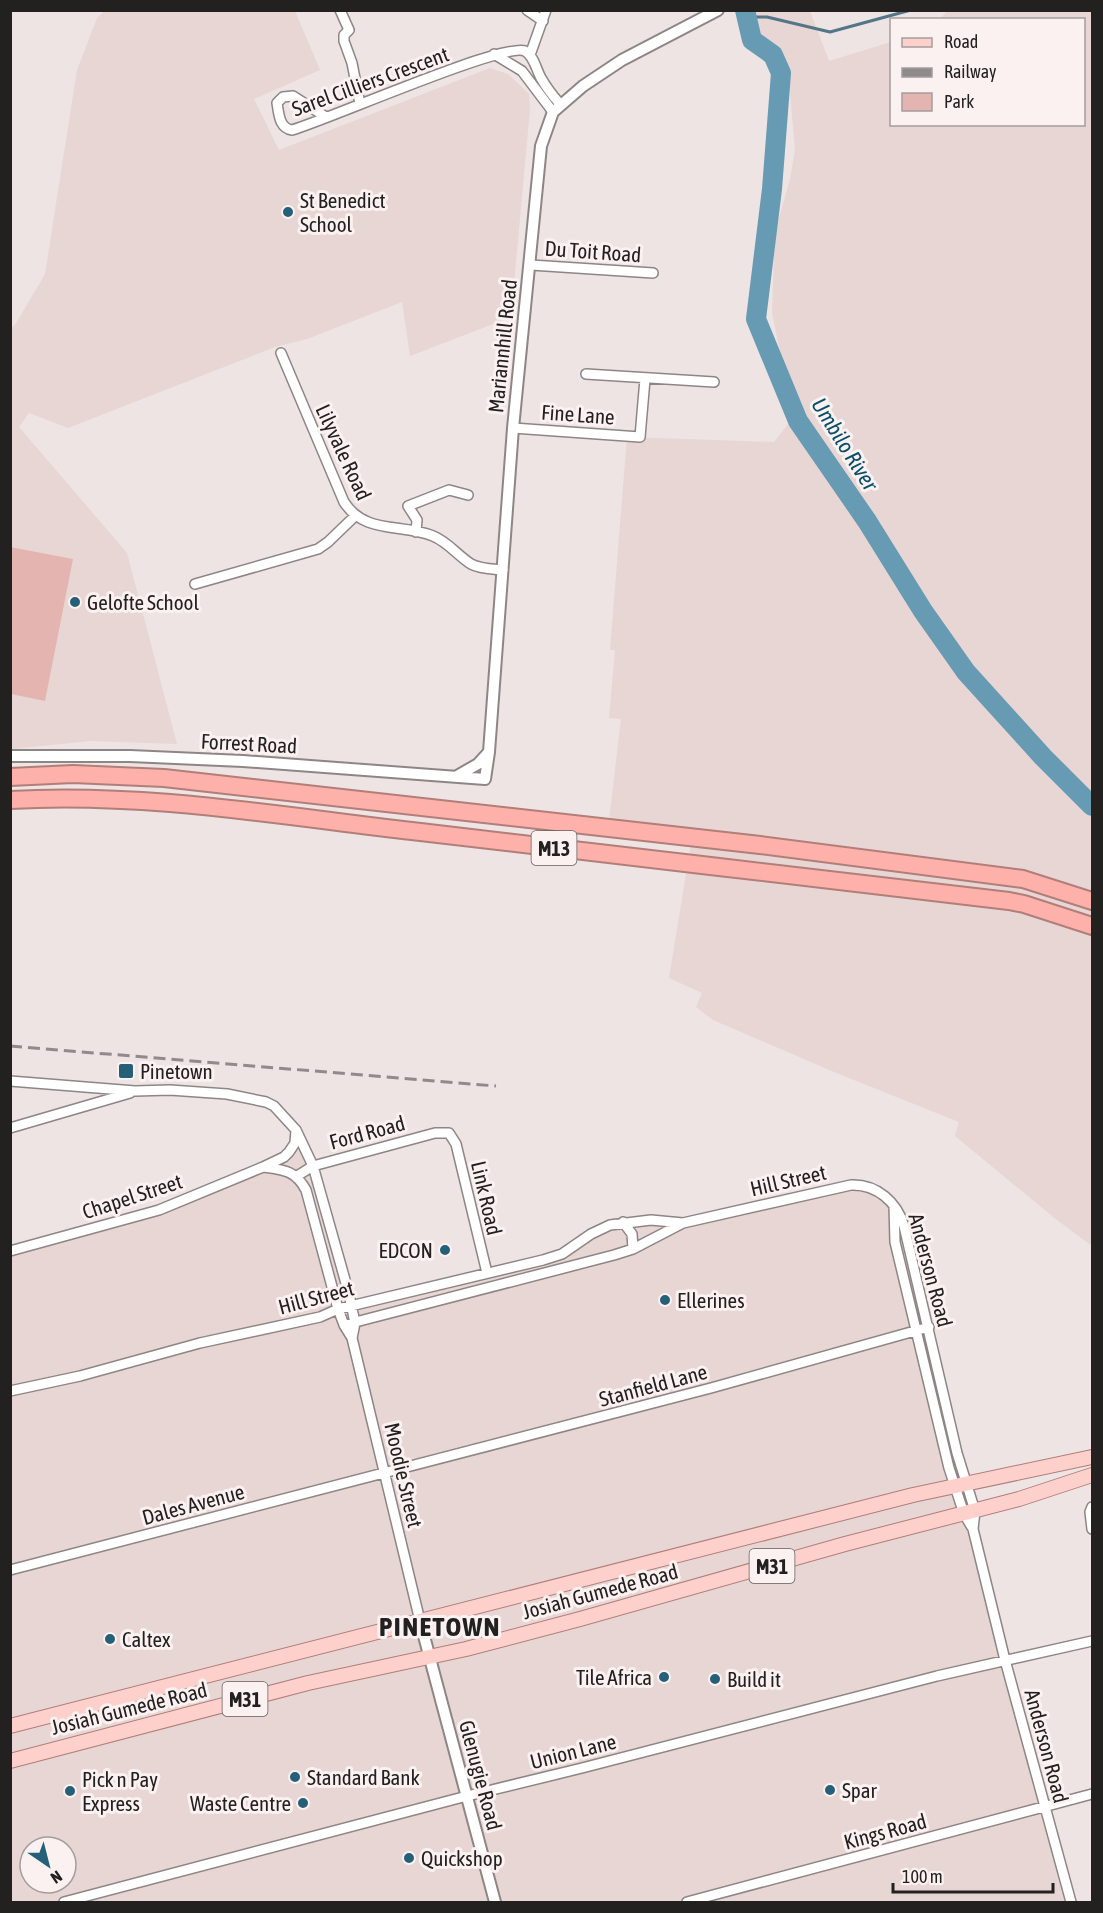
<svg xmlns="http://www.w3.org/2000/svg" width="1103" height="1913" viewBox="0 0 1103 1913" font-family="'Asap Condensed',sans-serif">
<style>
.built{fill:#e7d6d4;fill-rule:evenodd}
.green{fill:#e4b5b0}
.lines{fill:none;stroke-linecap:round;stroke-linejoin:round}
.stream{stroke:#537587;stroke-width:3}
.river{stroke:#679ab3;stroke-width:20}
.minor-casing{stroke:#8e8685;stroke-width:12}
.tertiary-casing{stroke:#8e8685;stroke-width:14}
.primary-casing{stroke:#b17e7a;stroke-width:16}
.motorway-casing{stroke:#b17e7a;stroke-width:20}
.minor{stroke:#fff;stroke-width:9}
.tertiary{stroke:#fff;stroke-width:10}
.primary{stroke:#fed0cc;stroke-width:14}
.motorway{stroke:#fdb1aa;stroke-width:16}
.rail{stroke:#908a8a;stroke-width:3;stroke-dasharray:12 6;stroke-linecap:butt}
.poi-dot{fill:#255f78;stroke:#faf1f0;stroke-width:2}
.labels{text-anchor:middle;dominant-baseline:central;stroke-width:6;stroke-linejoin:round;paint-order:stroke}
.shield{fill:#faf1f0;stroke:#645f5e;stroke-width:1.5}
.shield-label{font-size:20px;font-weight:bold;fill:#232020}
.street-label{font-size:21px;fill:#232020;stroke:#faf1f0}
.poi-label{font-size:21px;fill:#232020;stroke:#faf1f0;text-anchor:start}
.water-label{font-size:22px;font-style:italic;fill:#074f69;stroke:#faf1f0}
.district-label{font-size:27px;font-weight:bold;letter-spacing:1.5px;fill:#232020;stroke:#faf1f0}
</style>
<rect width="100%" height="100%" fill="#ede4e3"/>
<path class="built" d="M106,10L295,11L320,70L254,99L279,150L490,68L508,74L529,94L530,109L511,317L410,356L402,302L307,339L275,347L68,428L29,413L19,427L127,553L177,744L91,741L11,749V328L15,325L45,274L77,70L97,18Z
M747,11H810L829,61L891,42L892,124H1084V20L940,19L947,11H1092V1246L1057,1220L955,1136L959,1122L834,1072L713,1020L696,1007L702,993L669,978L693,831L609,820L621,719L609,718L615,650H610L627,437L774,442L803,405L784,371L772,313L775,232L790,179L795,150L788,71L779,49L757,31Z
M303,1142L352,1307L562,1255L610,1225L683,1224L861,1185L894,1206L893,1224L948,1467L972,1529L1070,1902H11V1251L159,1211L290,1152ZM30,1847H66V1883H30Z"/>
<path class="green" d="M10,547L73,559L45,701L11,694Z"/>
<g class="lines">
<path class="stream" d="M746,10L752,17H767L830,32L911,10"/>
<path class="river" d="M745,10L752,40L773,55L781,73L772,189L756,319L798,421L867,521L923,611L966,672L1043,757L1092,806"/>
<defs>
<path id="minor" d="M340,10L349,30L344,35V41L352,63L360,104
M527,10L543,21
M494,54L522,71L553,112
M530,55L546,10
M326,117L293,96L283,97L277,103C279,114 279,128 292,130C327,120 504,42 525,51C534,56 536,69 541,78C546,87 553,96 560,104
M531,265L653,273
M281,353L344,502C365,535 402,523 433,536C448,542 457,555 471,564C480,569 493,569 503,570
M586,374L714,382
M513,428L640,437L645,379
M416,532L417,520L408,506L449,490L468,495
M195,584L318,549L328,542L355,516
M10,1081L135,1091L170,1090L227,1094L266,1102L274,1106L296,1130L313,1166L349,1294L355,1323L352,1338
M10,1128L130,1093
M263,1167C284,1170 295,1170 306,1190L338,1309L344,1325L352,1338L420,1621
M297,1176L313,1166L435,1133H449L456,1144L487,1273
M894,1206L895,1242L949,1468L964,1514L973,1529L1005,1660L1071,1902
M623,1222L632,1234L633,1249
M10,1251L159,1210L263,1167L284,1157L289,1152L295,1143L296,1130
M344,1325L614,1255L633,1249L683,1223L851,1185C877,1184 897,1202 904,1226L957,1453L975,1511L973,1529
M10,1391L80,1376L200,1343L320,1317L338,1309L543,1260L562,1254L591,1234L610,1225L651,1220L683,1223
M1092,1507L1090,1512L1092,1529
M10,1570L711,1388L929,1327
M64,1902L467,1796L582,1768L937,1676L1092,1641
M687,1902L1092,1794"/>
<path id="tertiary" d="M10,756H130L243,761L485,779L489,752L513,428L541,146L553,112L583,86L622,60L718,10
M457,776L478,764L489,752
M420,1621L495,1902"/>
<path id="primary" d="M10,1726L913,1495L1092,1457
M10,1761L308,1683L466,1649L580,1619L845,1544L1019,1499L1092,1475"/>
<path id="motorway" d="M10,777L73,774L164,778L760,845L1023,879L1092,901
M10,800C143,792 281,816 412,831C611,854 810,878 1009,901L1024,904L1092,926"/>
</defs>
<use href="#minor" class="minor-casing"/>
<use href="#tertiary" class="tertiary-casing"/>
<use href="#primary" class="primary-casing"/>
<use href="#motorway" class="motorway-casing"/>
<use href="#minor" class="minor"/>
<use href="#tertiary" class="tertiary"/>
<use href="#primary" class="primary"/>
<use href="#motorway" class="motorway"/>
<path class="rail" d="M10,1046L496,1086"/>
</g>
<g class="poi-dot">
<circle cx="288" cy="212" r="6"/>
<circle cx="75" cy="602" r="6"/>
<rect x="118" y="1063" width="16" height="16" rx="3"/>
<circle cx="445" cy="1250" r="6"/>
<circle cx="665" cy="1300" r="6"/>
<circle cx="110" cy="1639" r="6"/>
<circle cx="664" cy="1677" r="6"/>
<circle cx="715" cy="1679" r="6"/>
<circle cx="295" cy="1777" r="6"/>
<circle cx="830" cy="1790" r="6"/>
<circle cx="70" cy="1791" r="6"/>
<circle cx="303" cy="1803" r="6"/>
<circle cx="409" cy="1858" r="6"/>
</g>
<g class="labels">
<g class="shield">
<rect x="531.5" y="831" width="45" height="34" rx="4.5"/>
<rect x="749.5" y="1549" width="45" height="34" rx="4.5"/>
<rect x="222.5" y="1682" width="45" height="34" rx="4.5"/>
</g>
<g class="shield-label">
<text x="554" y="848">M13</text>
<text x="772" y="1566">M31</text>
<text x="245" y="1699">M31</text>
</g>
<g class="street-label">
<text transform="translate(370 81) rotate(-20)">Sarel Cilliers Crescent</text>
<text transform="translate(593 251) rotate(4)">Du Toit Road</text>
<text transform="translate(502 346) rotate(-84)">Mariannhill Road</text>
<text transform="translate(578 414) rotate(4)">Fine Lane</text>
<text transform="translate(344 452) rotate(65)">Lilyvale Road</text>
<text transform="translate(249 743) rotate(3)">Forrest Road</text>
<text transform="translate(367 1132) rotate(-15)">Ford Road</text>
<text transform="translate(788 1180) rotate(-13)">Hill Street</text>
<text transform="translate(132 1196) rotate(-18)">Chapel Street</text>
<text transform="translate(487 1198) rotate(77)">Link Road</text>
<text transform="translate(931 1270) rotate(75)">Anderson Road</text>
<text transform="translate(316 1297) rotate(-15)">Hill Street</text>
<text transform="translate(653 1385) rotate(-15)">Stanfield Lane</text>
<text transform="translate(404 1475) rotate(77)">Moodie Street</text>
<text transform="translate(193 1504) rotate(-15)">Dales Avenue</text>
<text transform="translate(600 1591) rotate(-15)">Josiah Gumede Road</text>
<text transform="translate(129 1708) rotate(-14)">Josiah Gumede Road</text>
<text transform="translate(1047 1746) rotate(75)">Anderson Road</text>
<text transform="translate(573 1751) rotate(-14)">Union Lane</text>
<text transform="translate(481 1775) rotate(75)">Glenugie Road</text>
<text transform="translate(885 1831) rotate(-15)">Kings Road</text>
</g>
<g class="poi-label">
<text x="300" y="200">St Benedict<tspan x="300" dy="24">School</tspan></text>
<text x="87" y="602">Gelofte School</text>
<text x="140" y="1071">Pinetown</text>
<text x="433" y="1250" text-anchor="end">EDCON</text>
<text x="677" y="1300">Ellerines</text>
<text x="122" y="1639">Caltex</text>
<text x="652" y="1677" text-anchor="end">Tile Africa</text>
<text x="727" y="1679">Build it</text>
<text x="307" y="1777">Standard Bank</text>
<text x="82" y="1779">Pick n Pay<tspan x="82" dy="24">Express</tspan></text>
<text x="842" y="1790">Spar</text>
<text x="291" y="1803" text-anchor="end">Waste Centre</text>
<text x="421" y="1858">Quickshop</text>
</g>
<g class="water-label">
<text transform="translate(845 444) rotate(58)">Umbilo River</text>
</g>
<g class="district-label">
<text x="440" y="1626">PINETOWN</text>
</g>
</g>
<rect width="1103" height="1913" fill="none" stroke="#232020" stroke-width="24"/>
<rect x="890" y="18" width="195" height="108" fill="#faf1f0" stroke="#a49d9d" stroke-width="1.5"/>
<rect x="902" y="38" width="30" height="9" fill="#fed0cc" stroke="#a49d9d" stroke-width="1.5"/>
<text x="944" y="48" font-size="18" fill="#232020">Road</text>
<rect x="902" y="68" width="30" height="9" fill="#908a8a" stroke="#a49d9d" stroke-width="1.5"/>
<text x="944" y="78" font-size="18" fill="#232020">Railway</text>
<rect x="902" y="93" width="30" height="18" fill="#e4b5b0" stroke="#a49d9d" stroke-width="1.5"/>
<text x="944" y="108" font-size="18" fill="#232020">Park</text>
<g transform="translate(48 1865) rotate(145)"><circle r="28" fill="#faf1f0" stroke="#a49d9d" stroke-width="1.5"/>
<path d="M0-4.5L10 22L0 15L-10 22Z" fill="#255f78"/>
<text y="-9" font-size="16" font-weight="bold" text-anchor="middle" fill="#232020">N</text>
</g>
<path d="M893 1883v9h160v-9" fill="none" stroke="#232020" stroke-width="3"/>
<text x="902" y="1883" font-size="18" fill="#232020" stroke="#faf1f0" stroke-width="4.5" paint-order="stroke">100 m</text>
</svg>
